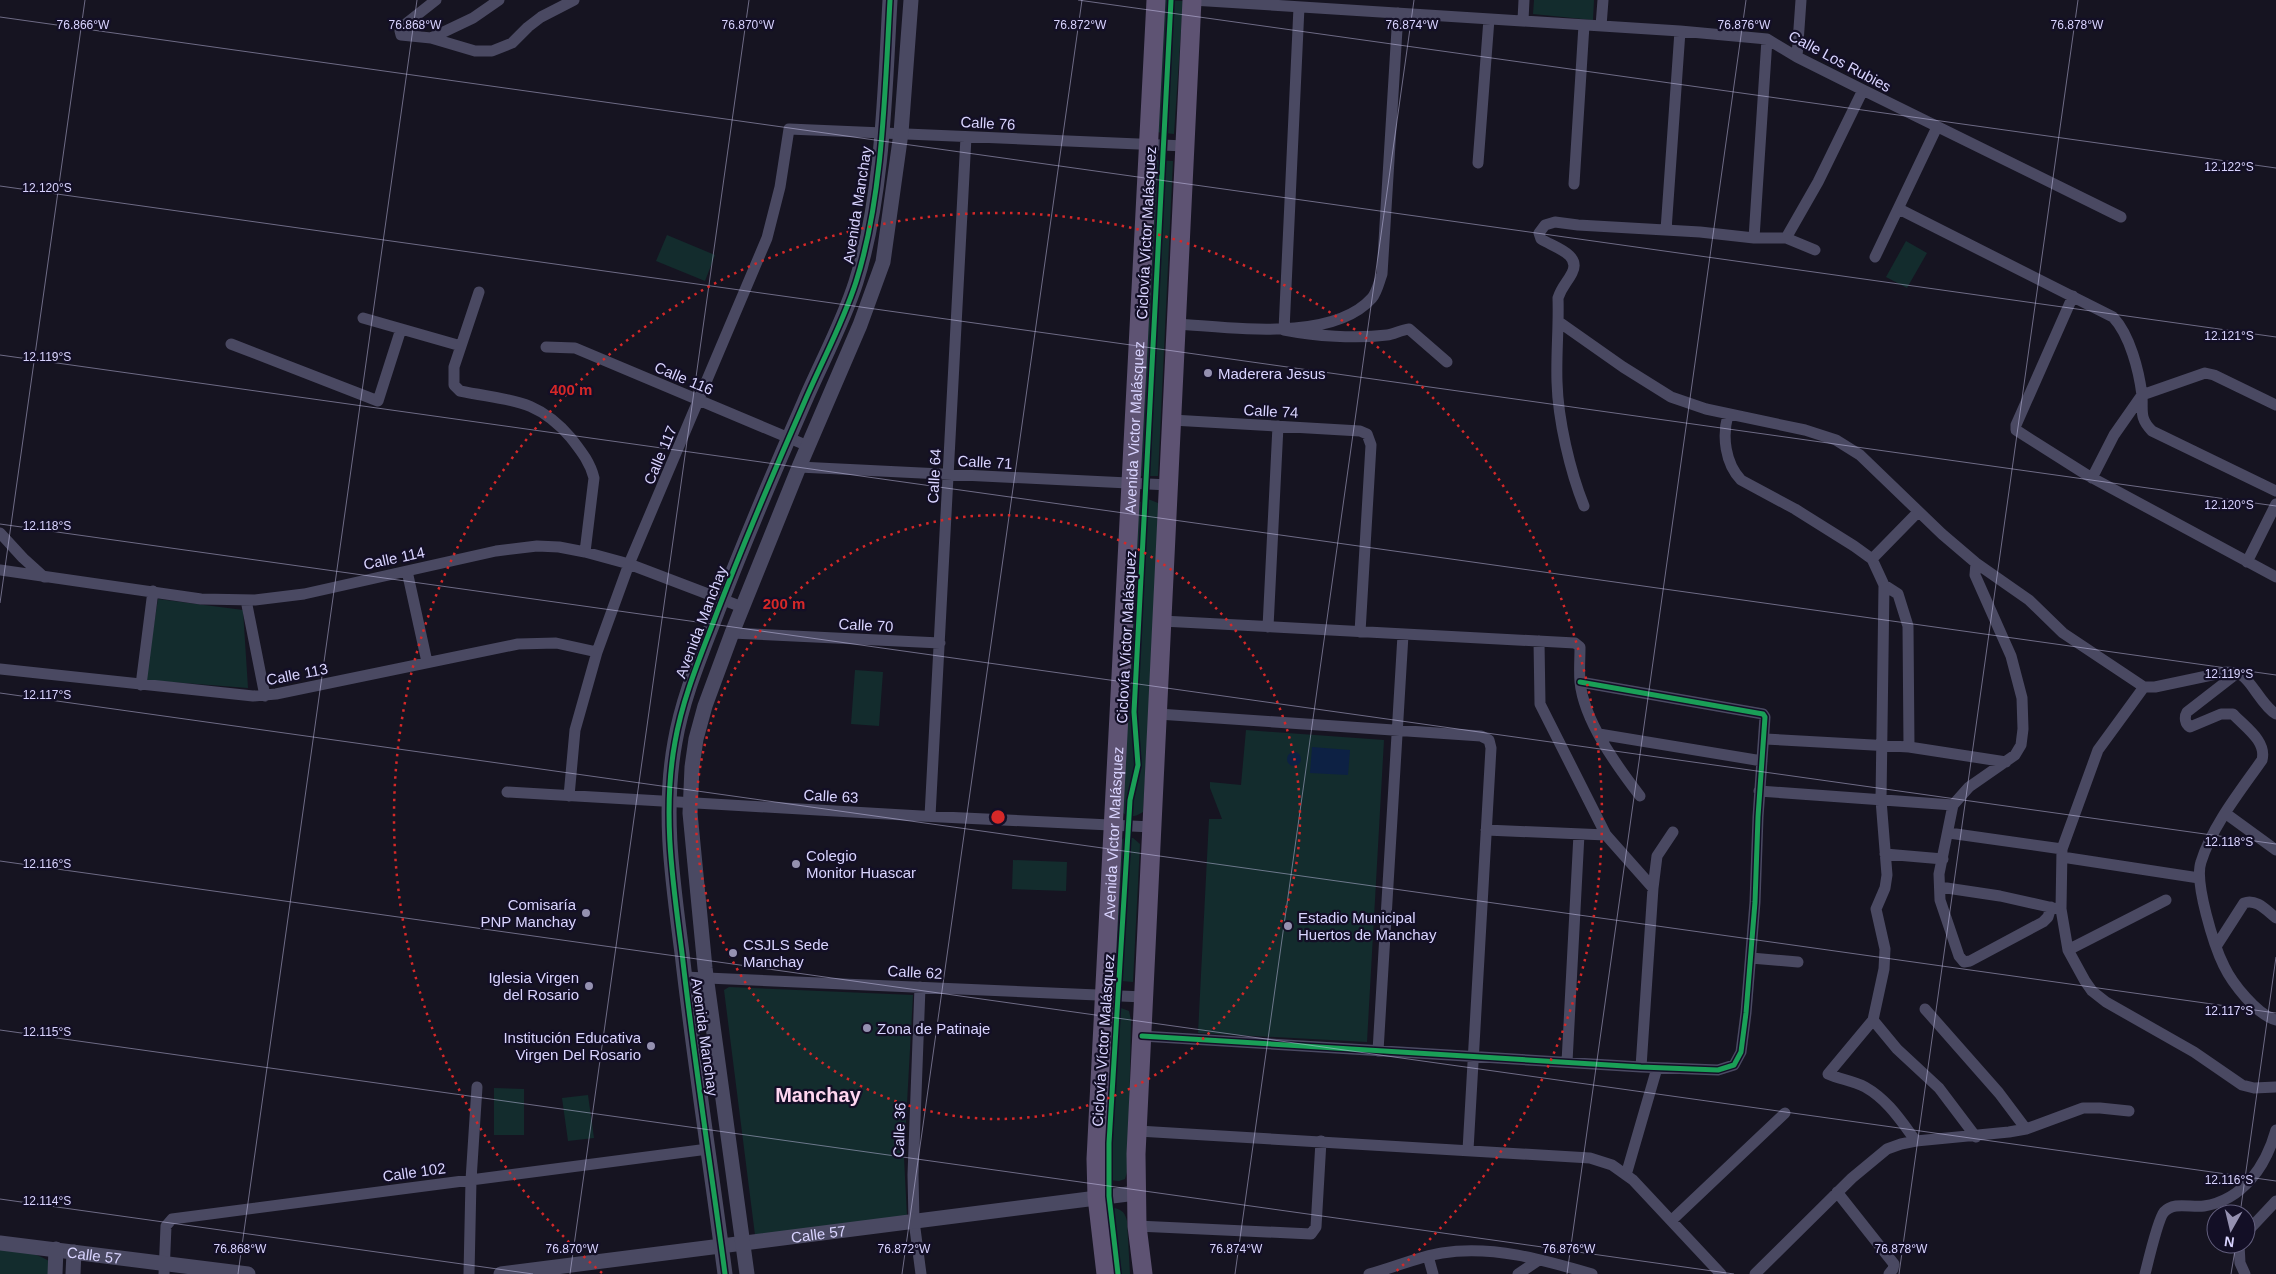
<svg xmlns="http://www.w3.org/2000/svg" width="2276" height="1274" viewBox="0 0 2276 1274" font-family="Helvetica,sans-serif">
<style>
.green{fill:#132c2d}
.water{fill:#0d2144}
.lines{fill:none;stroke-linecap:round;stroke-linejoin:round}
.minor{stroke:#4a4962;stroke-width:11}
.tertiary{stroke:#4a4962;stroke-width:15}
.primary{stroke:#5e5373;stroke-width:19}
.cycleway-casing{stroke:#130f26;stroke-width:8}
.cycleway{stroke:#1a9f57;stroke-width:5}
.ticks{fill:none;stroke:#d9d4ff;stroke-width:1;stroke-opacity:0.45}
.ring{fill:none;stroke:#d62828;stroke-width:2.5;stroke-dasharray:2.5 5}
.poi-dot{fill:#9591b1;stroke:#130f26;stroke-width:2}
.labels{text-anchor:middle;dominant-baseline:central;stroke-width:4.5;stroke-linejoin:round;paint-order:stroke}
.street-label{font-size:15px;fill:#d9d4ff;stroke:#130f26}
.poi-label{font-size:15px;fill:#d9d4ff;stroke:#130f26;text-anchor:start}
.district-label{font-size:20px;font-weight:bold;fill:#ffd6f0;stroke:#130f26}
.ticks-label{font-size:12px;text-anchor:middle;fill:#d9d4ff;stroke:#130f26;stroke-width:4.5;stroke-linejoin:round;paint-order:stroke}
.centre{fill:#d62828;stroke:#130f26;stroke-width:2.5}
.ring-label{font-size:15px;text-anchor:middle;font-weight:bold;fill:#d62828;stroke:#130f26;stroke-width:4.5;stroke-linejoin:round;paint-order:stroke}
</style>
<rect width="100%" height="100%" fill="#161421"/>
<path class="green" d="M1165,0L1183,1L1174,134L1155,132Z
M1534,0H1594L1593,20L1533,14Z
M1154,160L1173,161L1158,476H1138Z
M667,235L715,255L705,281L656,261Z
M1906,241L1927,253L1907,288L1886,277Z
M1148,499L1158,503L1161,512L1143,812C1134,818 1127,818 1120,810L1138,509L1140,502Z
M158,599L243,610L248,688L145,680Z
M855,670L883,672L879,726L851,724Z
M1246,730L1384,740L1367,1042L1198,1033L1209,819H1222L1210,788V782L1241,785Z
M1126,837L1133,838L1140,844L1133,982L1111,980L1121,840Z
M1013,860L1067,862L1066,891L1012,889Z
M729,987L913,995L904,1158L907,1216L755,1235L724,990Z
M1118,1007L1129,1011L1131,1020L1128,1169L1125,1179L1119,1181L1109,1180L1104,1172L1112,1009Z
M494,1088L524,1089V1135H494Z
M588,1095L594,1138L568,1141L562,1098Z
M1114,1208C1123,1210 1125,1213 1127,1221L1130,1274H1112L1106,1212Z
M0,1249C18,1251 33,1251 49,1261L48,1274H0Z"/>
<path class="water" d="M1312,747L1350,750L1348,775L1310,773Z
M1287 759a7 7 0 1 1 14 0a7 7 0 1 1-14 0Z"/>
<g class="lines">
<path class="minor" d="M436,0L403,26L400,31L401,35L431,38L475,51H492L512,43L528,27L541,17L574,0
M1192,0L1680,31L1767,39L1797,57L1863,90L2121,217
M1299,7L1284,330C1315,336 1355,339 1387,335C1394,334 1401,330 1409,329L1447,362
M1523,20L1524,0
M1601,26L1603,0
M431,38L473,18L499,0
M1797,57L1801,0
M1478,163L1489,19
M1574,184L1584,25
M1899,209L2113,317C2130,335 2139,371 2142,395C2143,411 2139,418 2152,431L2276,491
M1666,230L1680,31
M1754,238L1767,39
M1786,238L1818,182L1863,90
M1875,257L1937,127
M479,292L454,367V385L460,391C508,401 536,397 571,438C581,451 590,462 594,478L585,552
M2073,296L2016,425V430L2087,475L2276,577
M363,318L461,346
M1559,322L1623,367L1671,397L1706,409L1805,430L1836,440L1860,455L1942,534L1976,563L2029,600L2063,633L2144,687
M1177,324C1230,327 1332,343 1372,298C1377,292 1379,282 1382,274L1398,13
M231,344L378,401L401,329
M546,347L575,348L808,446
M1728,415C1722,436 1725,463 1741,480L1795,509L1854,546L1872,559L1884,585L1881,800L1887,875L1885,888L1876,909L1885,949L1884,969L1873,1020L1828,1074C1839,1079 1854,1081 1865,1087C1888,1100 1901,1121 1916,1141
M1172,420L1360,431L1367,434L1371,445L1360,632
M799,467L1169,485
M2092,478L2114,435L2142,395L2205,373L2214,375L2276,405
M1584,506C1570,471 1558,420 1557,382C1556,354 1559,326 1558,298C1562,286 1567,283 1572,273C1582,254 1553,247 1541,239L1539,233L1545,225L1555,222L1578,225L1700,232L1754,238H1786L1815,250
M0,533L23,558L44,577
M1872,559L1918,512
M2247,562L2276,504
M1976,563L1975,575L2011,656L2022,698L2023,729L2021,745L2015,755L1969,787L1953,805L1939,874L1940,900L1959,956L1964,962L1970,961L2043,922L2048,917L2051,907
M0,570L201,599L255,600L304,594L496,551L537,546L559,547L585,552L629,564L742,607
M407,571L427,662
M1884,585L1898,594L1908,626L1909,747
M246,600L265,696
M1162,621L1575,643L1580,647C1580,659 1579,671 1580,682C1584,721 1617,766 1640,796
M1268,627L1278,426
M732,633L940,643
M1539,641L1540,704L1606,835L1653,888L1641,1067
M0,669L253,696L276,694L518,644L556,643L597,652
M2236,674L2187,712C2184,717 2185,724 2190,727L2221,714H2233C2245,727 2267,741 2262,760C2241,790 2212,826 2201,862C2194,882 2214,946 2224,966C2232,983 2257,1015 2276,1020
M141,685L153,591
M1158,714L1481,736L1489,740L1491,748L1468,1150
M2276,714C2262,706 2252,681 2241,675C2237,673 2231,672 2226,672L2155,687H2144L2098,750L2062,849L2061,909L2068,950L2085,981L2092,991L2106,1002L2194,1052L2242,1085L2254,1088L2276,1087
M1599,734L1762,761
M1765,739L1909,747L2006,762
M1759,791L1953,805
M507,792L921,816L1152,827
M569,796L575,730L597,652L629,564L767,238L780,187L789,129L1185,146
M2225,813L2276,850
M930,816L966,137
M1486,830L1606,835
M1949,833L2062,849
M1885,854L1943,859
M2062,857L2199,878
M1940,887L2000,896L2058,909
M1653,888L1657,856L1673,832
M2217,945L2244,903C2256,898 2267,911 2276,918
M2068,950L2166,900
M1751,958L1798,962
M684,977L1144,997
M920,987L913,1175L914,1221L921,1274
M1925,1009L1999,1093L2026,1129
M1873,1020L1897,1049L1939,1088L1976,1137
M1142,1036L1641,1067L1718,1070L1734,1065L1741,1052L1746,1013L1755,902L1758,817L1765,717L1763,714L1580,682
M1378,1051L1403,635
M1567,1062L1579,834
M1138,1131L1590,1158L1612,1165L1633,1180L1721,1274
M1626,1175L1657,1068
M1837,1192L1894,1264L1893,1269L1889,1274
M1672,1220L1785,1113
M1137,1226L1311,1234L1316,1227L1321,1141
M2246,1233L2276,1201
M2239,1244L2240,1263L2245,1274
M1428,1256L1433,1274
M164,1274L166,1226L172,1219L708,1149
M469,1274L471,1180L477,1087
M1369,1274C1393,1268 1417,1257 1442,1253C1493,1245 1544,1260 1592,1274
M1518,1274L1539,1260
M1755,1274L1852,1178L1887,1149L1901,1144L1916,1141L2009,1132L2026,1129L2083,1108H2100L2129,1111
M2145,1274C2148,1262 2158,1219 2164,1212C2174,1201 2191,1208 2204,1206C2243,1200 2266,1166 2276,1130"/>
<g class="tertiary">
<path id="s1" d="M0,1243L248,1274"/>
<path d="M55,1274L56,1249"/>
<path d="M73,1274L74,1252"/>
<path id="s2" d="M501,1274L1136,1193"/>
<path d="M725,1274C711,1167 694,1060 682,953C673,883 662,813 675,742C682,701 698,662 713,623C741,549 772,476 804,403C821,363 843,323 856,282C883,197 885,89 890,0"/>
<path d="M747,1274L705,968L690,813L692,767L696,739L705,706L732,633L799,467L860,325L883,262L901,133L911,0"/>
</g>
<g class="primary">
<path id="s3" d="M1106,1274L1097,1197L1096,1159L1156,0"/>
<path d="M1143,1274L1137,1226L1136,1154L1192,0"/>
</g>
<defs>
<path id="cycleway" d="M1142,1036L1641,1067L1718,1070L1734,1065L1741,1052L1746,1013L1755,902L1758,817L1765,717L1763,714L1580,682
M725,1274C711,1167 694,1060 682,953C673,883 662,813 675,742C682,701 698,662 713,623C741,549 772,476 804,403C821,363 843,323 856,282C883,197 885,89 890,0
M1118,1274L1109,1196V1143L1130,800L1138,765L1134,712L1171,0"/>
</defs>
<use href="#cycleway" class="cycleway-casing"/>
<use href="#cycleway" class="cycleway"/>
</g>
<path class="ticks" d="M1078,0L2276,168M0,17L2276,337M0,186L2276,506M0,355L2276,675M0,524L2276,844M0,603L85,0M0,693L2276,1013M0,861L2276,1181M0,1030L1734,1274M0,1199L533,1274M2240,1214L2276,957M238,1274L417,0M570,1274L749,0M902,1274L1082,0M1235,1274L1414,0M1567,1274L1746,0M1899,1274L2078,0M2231,1274L2236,1244"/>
<g class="ring">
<circle cx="998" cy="817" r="302"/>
<path d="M602 1273A604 604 0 1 1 1394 1273"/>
</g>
<g class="poi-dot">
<circle cx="1208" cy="373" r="5"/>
<circle cx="796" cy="864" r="5"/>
<circle cx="586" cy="913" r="5"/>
<circle cx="1288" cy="926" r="5"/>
<circle cx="733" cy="953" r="5"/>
<circle cx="589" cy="986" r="5"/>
<circle cx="867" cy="1028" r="5"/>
<circle cx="651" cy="1046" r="5"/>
</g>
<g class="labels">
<g class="street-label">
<text transform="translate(1840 61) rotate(28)">Calle Los Rubies</text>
<text transform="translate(988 123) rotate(3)">Calle 76</text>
<text transform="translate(857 205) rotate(-81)">Avenida Manchay</text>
<text transform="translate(1146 233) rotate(-87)">Ciclovía Víctor Malásquez</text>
<text transform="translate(684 378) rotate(23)">Calle 116</text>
<text transform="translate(1271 411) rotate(3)">Calle 74</text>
<text stroke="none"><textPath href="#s3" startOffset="848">Avenida Victor Malásquez</textPath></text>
<text transform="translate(660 455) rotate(-67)">Calle 117</text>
<text transform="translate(985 462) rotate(3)">Calle 71</text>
<text transform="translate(934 476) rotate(-87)">Calle 64</text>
<text transform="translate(394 558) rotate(-12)">Calle 114</text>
<text transform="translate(701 622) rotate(-69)">Avenida Manchay</text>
<text transform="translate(866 625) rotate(3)">Calle 70</text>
<text transform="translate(1126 637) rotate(-87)">Ciclovía Víctor Malásquez</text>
<text transform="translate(297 674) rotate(-11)">Calle 113</text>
<text transform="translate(831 796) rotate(3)">Calle 63</text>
<text stroke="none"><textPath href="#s3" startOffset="442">Avenida Victor Malásquez</textPath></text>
<text transform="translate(915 972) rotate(3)">Calle 62</text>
<text transform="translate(705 1037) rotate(82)">Avenida Manchay</text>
<text transform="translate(1103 1040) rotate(-86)">Ciclovía Víctor Malásquez</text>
<text transform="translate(899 1130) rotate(-88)">Calle 36</text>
<text transform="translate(414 1172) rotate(-8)">Calle 102</text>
<text stroke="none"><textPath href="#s2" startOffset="320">Calle 57</textPath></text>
<text stroke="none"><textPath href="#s1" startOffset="95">Calle 57</textPath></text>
</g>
<g class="poi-label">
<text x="1218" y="373">Maderera Jesus</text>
<text x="806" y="855">Colegio<tspan x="806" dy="17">Monitor Huascar</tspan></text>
<text x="576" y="904" text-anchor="end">Comisaría<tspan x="576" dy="17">PNP Manchay</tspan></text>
<text x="1298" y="917">Estadio Municipal<tspan x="1298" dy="17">Huertos de Manchay</tspan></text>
<text x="743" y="944">CSJLS Sede<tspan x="743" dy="17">Manchay</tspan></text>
<text x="579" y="977" text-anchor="end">Iglesia Virgen<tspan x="579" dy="17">del Rosario</tspan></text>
<text x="877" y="1028">Zona de Patinaje</text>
<text x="641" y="1037" text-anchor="end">Institución Educativa<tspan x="641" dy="17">Virgen Del Rosario</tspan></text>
</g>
<g class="district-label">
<text x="818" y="1095">Manchay</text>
</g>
</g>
<g class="ticks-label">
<text x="83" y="29">76.866°W</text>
<text x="415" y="29">76.868°W</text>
<text x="748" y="29">76.870°W</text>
<text x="1080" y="29">76.872°W</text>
<text x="1412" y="29">76.874°W</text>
<text x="1744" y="29">76.876°W</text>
<text x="2077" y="29">76.878°W</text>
<text x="2229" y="171">12.122°S</text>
<text x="47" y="192">12.120°S</text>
<text x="2229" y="340">12.121°S</text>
<text x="47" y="361">12.119°S</text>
<text x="2229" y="509">12.120°S</text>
<text x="47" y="530">12.118°S</text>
<text x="2229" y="678">12.119°S</text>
<text x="47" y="699">12.117°S</text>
<text x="2229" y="846">12.118°S</text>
<text x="47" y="868">12.116°S</text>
<text x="2229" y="1015">12.117°S</text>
<text x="47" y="1036">12.115°S</text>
<text x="2229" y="1184">12.116°S</text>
<text x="47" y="1205">12.114°S</text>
<text x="240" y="1253">76.868°W</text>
<text x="572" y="1253">76.870°W</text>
<text x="904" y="1253">76.872°W</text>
<text x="1236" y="1253">76.874°W</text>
<text x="1569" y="1253">76.876°W</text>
<text x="1901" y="1253">76.878°W</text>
</g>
<circle cx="998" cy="817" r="8" class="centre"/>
<g class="ring-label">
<text x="571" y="395">400 m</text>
<text x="784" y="609">200 m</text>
</g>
<g transform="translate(2231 1229) rotate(188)"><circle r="24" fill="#130f26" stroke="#625e7d"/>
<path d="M0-4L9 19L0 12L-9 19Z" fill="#9591b1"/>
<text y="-8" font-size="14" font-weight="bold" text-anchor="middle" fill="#d9d4ff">N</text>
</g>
</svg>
